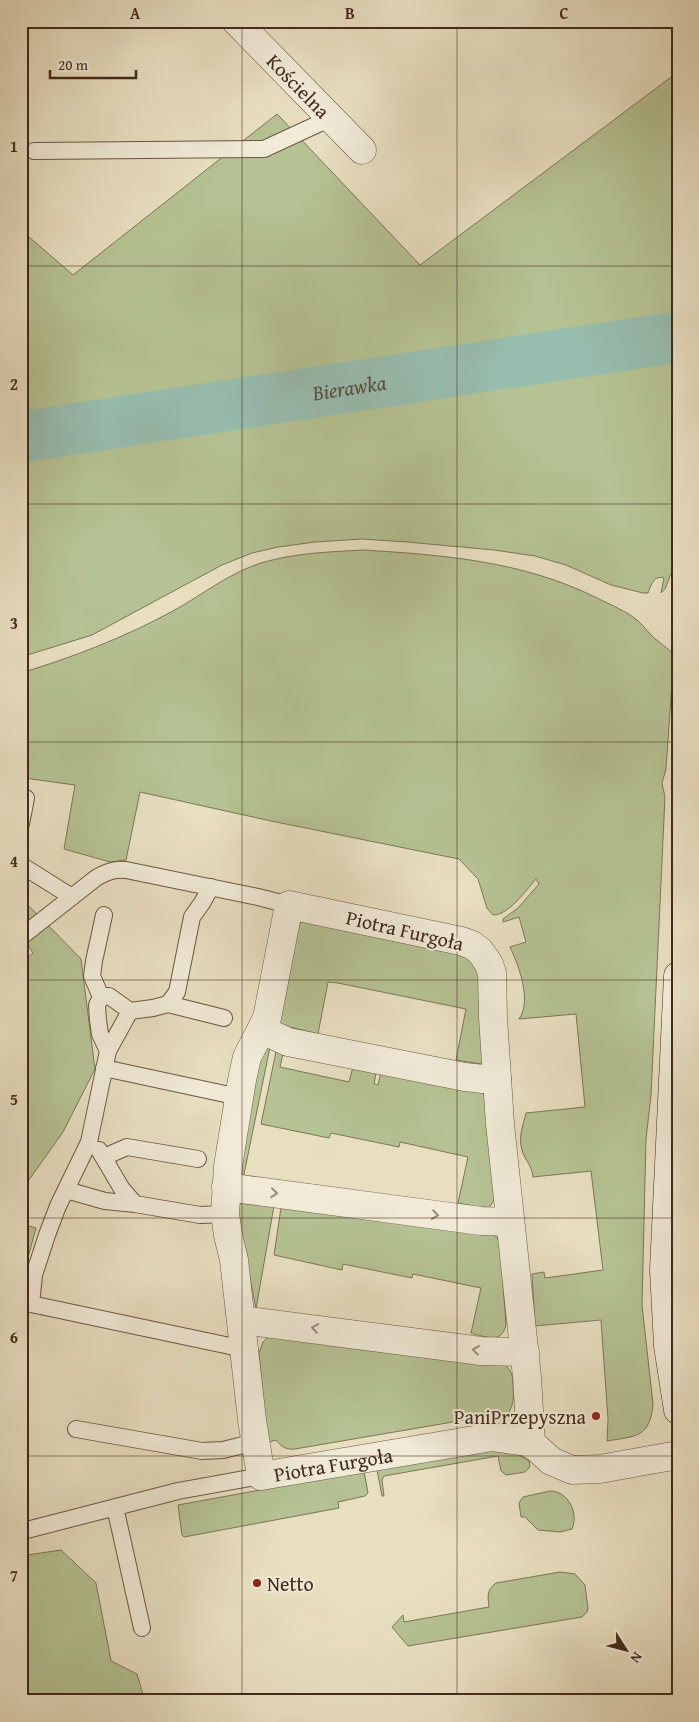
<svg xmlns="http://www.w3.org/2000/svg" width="699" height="1722" viewBox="0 0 699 1722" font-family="'Gentium Book Plus',serif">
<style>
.green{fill:#b5c293;stroke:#7c7657}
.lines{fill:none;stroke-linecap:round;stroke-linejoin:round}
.river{stroke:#98bdaf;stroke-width:51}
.lane-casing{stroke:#6c5644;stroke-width:18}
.street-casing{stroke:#6c5644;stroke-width:29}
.secondary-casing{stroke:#43291b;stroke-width:29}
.lane{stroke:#f0ead7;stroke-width:16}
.street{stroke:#f0ead7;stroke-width:28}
.secondary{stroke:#f0ead7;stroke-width:28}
.oneway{stroke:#9a8a79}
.grid{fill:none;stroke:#43291b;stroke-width:1;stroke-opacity:0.55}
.poi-dot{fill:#8f2418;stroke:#f0ead7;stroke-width:2}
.labels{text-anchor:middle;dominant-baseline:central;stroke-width:4;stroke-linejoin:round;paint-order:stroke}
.street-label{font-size:20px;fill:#43291b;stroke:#f0ead7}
.poi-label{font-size:20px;fill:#43291b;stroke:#f0ead7;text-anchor:end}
.water-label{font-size:21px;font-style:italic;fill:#584e40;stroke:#f0ead7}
.neatline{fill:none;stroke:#43291b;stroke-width:2}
.grid-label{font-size:16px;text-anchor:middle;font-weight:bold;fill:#43291b}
</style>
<rect width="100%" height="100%" fill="#e8dfc1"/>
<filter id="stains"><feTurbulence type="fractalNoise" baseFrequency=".004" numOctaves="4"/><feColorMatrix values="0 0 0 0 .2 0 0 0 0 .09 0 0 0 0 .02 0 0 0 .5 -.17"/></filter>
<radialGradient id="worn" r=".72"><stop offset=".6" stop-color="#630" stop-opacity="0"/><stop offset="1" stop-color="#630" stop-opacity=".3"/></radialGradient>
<path class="green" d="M678,72V323L150,402L21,424V230L73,275L277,114L420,265Z
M678,351V556L665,589L661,593L664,578C654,575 651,585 648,593H643L611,585L566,565L535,556L494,550L407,542L362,539L315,542L278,547L252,553L222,565L92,635L21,657V446L82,436H93L102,433L135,429L141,432L151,426L157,428L182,422L189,424L221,420L261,411L264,413H276L370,396L371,398L401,395L510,376L597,365L614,360L628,361Z
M363,550C444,555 523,561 597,598C611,605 626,611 637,620C643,625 648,632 653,637C660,643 667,648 674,654L666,769L662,783L665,797L651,1095L646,1139L642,1305L653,1404C650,1438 636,1436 607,1441L608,1419L601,1320L535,1326L532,1274L544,1272L545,1278L603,1270L591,1171L533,1177C532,1165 525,1161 522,1150C518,1137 523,1126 526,1113L585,1107L576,1014L519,1019C532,1001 519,966 510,947L526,942L519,917L503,922V919L518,908L539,884L536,879C526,890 509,915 493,915L487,908L478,879L459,859L271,821L140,792L126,860L110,862L64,849L75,785L24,778L21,781V673C74,657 125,637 173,611C202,595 229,573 261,563C294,553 328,552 363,550Z
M21,899L38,915L21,928Z
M302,921L456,946L479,966L484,1062L481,1064L456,1060L466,1009L338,983L328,982L318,1034L290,1027L288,1033L280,1024L277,1010L297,927Z
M47,924L81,959L95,1069L63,1132L21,1191V963L33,953L25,941Z
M270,1047L243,1179L240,1176L252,1068L265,1049Z
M277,1047L284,1049L280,1067L349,1082L354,1063L377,1067L374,1084L378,1085L382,1068L482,1092L486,1097L495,1199L488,1209L458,1203L468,1157L400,1142L399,1147L331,1133L329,1138L261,1124Z
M246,1200H275L256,1309L236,1207Z
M282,1201L489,1231L498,1239L500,1244L506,1325C502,1344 486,1337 471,1333L481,1288L413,1274L412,1278L343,1264L342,1270L274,1255Z
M21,1224L36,1228L21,1283Z
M270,1335L504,1364C511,1370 513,1375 513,1385C515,1411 509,1419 484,1424L482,1417L295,1449C287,1450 281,1447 276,1440L269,1442L265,1418L259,1353L263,1342Z
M490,1450L517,1454L529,1461L530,1467L525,1472L506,1475L501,1471L498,1456L384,1476L382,1480L384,1496H382L377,1470Z
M364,1471L368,1493L365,1496L338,1502L339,1508L184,1537L182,1535L178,1505Z
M550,1491C568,1491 579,1513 572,1529L560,1532L538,1530L525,1517H521L519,1503L523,1497Z
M61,1550L96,1583L111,1661L137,1674L145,1701H21V1556Z
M560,1572L575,1574L585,1585L588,1609L587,1612L582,1617L408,1646L392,1627L403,1615L404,1622L489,1607C488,1597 486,1590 496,1583Z"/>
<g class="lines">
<path class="river" id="s1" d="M21,437L678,337"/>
<defs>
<path id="lane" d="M34,151L264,149L331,118
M21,824L26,798
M21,865L72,897
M21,937L96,878C106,872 114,869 126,870L258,897L289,905
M101,997L92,976L94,961L104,915
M168,1004L224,1018
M130,1011L109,996L101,997L97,1005L98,1020L100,1034L108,1051L89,1142L58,1206L47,1235L34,1275L31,1304L244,1349
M108,1051L130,1011L153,1008L168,1004L177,992L192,917L202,903L211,887
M104,1068L239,1097
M99,1150L122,1189L135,1204
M104,1157L127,1147L198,1159
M66,1190L105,1201L135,1204L200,1215L225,1214
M76,1429L202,1451L223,1450L255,1442
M115,1507L142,1628
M23,1531L178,1491L261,1476"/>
<g id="street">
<path id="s2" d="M236,21L362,150"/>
<path d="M262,1030L288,1042L465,1077L483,1079L497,1078"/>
<path d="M226,1187L481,1221L510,1222"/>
<path d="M241,1320L481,1351L525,1352"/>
<path id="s3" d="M531,1444L527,1377L500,1124L493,1017L492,973L489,964L480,951L472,945L461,941L289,905L267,1018L247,1057L242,1080L228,1166L225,1214L228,1235L234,1260L252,1420L261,1476L492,1437L527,1442L537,1448L551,1461L572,1470L600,1469L678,1455"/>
</g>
<path id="secondary" d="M678,976L664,1270L668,1346L678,1410"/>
</defs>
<use href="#lane" class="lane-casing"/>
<use href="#street" class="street-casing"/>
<use href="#secondary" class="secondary-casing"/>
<use href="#lane" class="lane"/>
<use href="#street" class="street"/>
<use href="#secondary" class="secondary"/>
</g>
<defs><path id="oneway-chevron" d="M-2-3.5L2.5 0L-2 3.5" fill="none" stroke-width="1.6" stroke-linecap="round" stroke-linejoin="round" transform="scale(1.25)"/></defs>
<g class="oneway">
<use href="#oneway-chevron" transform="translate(274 1193) rotate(6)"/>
<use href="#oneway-chevron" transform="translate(435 1215) rotate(8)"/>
<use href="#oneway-chevron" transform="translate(315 1328) rotate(-172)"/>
<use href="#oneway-chevron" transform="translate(476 1350) rotate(-173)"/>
</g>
<path class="grid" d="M242,21V1701M457,21V1701M21,266H678M21,504H678M21,742H678M21,980H678M21,1218H678M21,1456H678"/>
<g class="poi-dot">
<circle cx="596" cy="1416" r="5"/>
<circle cx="257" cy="1583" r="5"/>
</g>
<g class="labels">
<g class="street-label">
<text stroke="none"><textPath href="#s2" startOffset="90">Kościelna</textPath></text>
<text transform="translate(405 930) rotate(13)">Piotra Furgoła</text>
<text stroke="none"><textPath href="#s3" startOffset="1351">Piotra Furgoła</textPath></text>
</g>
<g class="poi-label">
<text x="586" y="1416">PaniPrzepyszna</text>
<text x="267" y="1583" text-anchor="start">Netto</text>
</g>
<g class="water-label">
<text stroke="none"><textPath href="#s1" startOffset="332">Bierawka</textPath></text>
</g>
</g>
<rect width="699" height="1722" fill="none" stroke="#e8dfc1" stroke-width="55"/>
<g transform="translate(626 1650) rotate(126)" stroke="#f0ead7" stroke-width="4" paint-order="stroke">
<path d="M0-4L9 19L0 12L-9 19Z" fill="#43291b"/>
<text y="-8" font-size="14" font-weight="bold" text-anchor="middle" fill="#43291b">N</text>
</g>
<path d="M50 70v8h86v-8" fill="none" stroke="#43291b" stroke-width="2.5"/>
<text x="58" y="70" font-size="15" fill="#43291b" stroke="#f0ead7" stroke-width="4" paint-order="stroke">20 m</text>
<rect x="28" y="28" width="644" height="1666" class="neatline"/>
<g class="grid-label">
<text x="135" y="19">A</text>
<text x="350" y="19">B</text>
<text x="564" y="19">C</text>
<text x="14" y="152">1</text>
<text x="14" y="390">2</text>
<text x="14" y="629">3</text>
<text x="14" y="867">4</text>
<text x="14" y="1105">5</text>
<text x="14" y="1343">6</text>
<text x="14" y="1581">7</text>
</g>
<rect width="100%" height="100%" filter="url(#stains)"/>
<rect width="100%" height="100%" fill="url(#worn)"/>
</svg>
